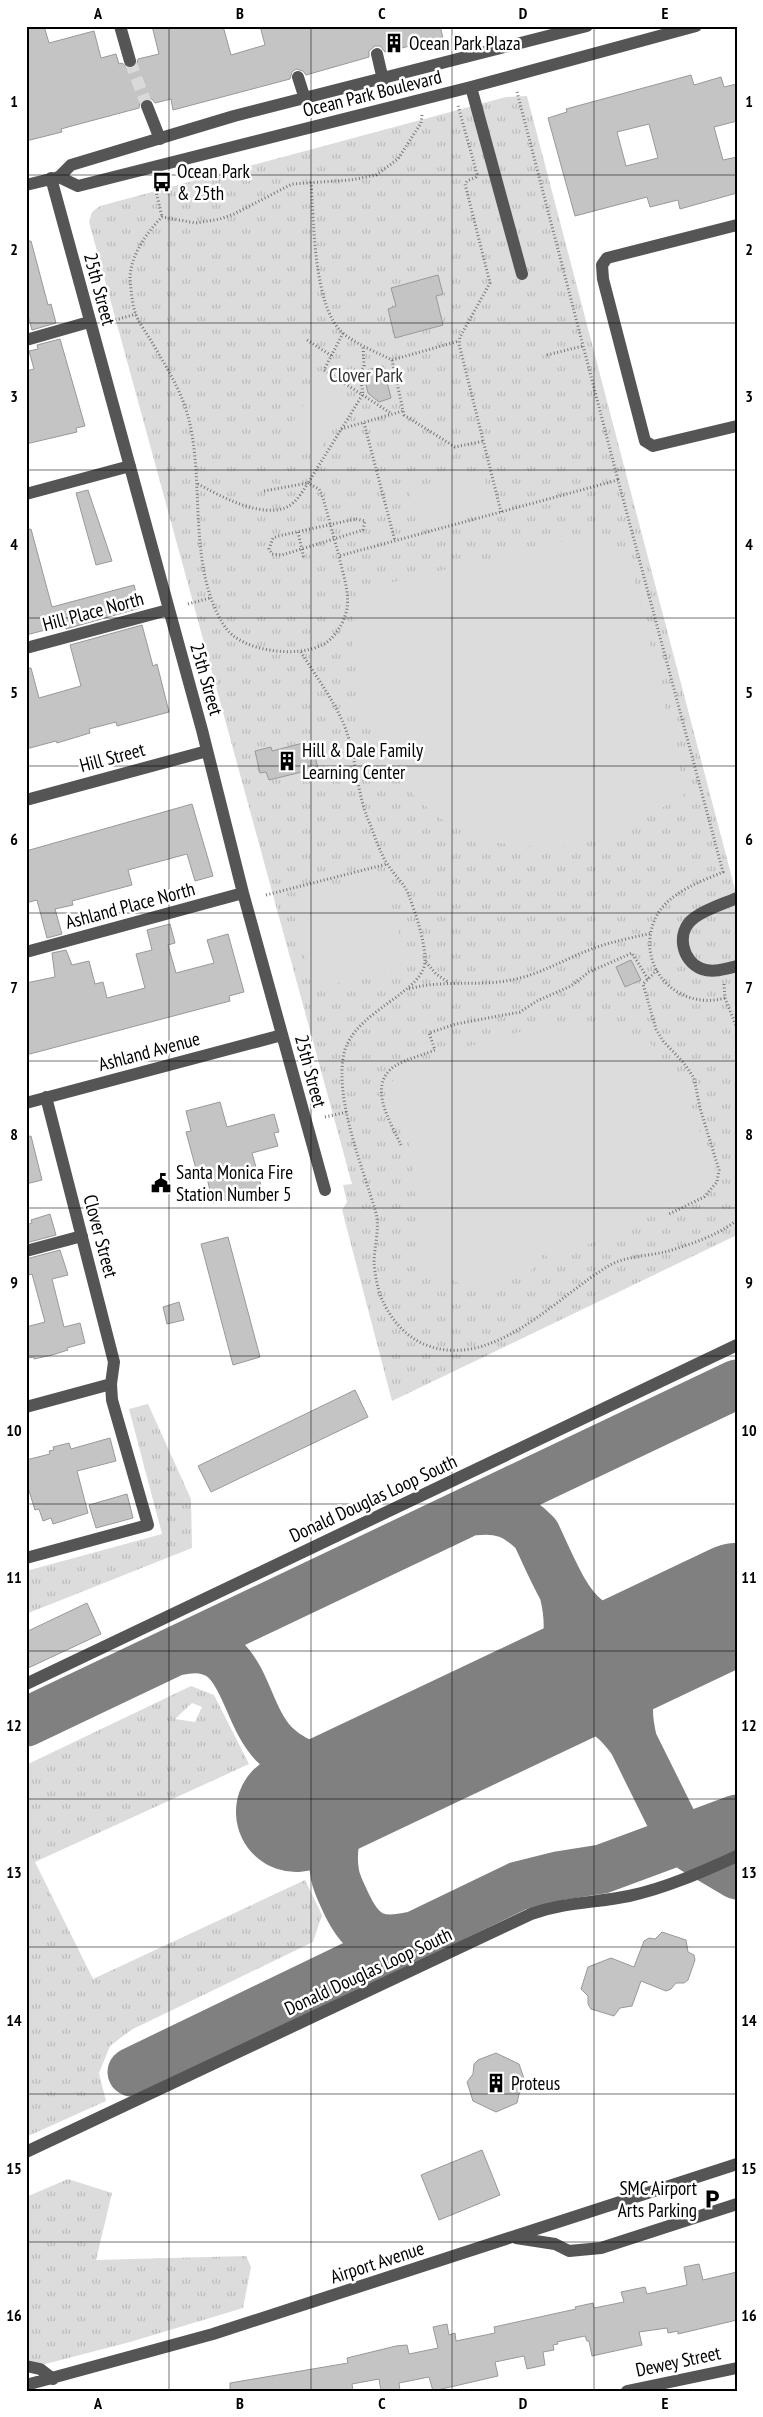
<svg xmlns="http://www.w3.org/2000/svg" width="763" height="2417" viewBox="0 0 763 2417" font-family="'PT Sans Narrow',sans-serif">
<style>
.grass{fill:url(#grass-tufts);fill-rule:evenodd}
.pitch{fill:#dcdcdc}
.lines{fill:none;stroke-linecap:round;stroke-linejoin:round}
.taxiway{stroke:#808080;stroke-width:49}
.runway{stroke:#808080;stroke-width:120}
.building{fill:#c4c4c4;stroke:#999;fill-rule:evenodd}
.minor-tunnel{stroke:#d9d9d9;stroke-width:12;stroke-dasharray:12 6;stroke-linecap:butt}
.path{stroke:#777;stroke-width:3;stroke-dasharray:1 2.5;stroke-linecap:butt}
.minor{stroke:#555;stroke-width:12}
.grid{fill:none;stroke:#000;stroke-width:1;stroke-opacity:0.55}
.labels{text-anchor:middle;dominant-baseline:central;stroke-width:5;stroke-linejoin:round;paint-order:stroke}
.poi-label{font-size:19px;fill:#000;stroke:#fff;text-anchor:start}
.street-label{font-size:19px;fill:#000;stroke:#fff}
.park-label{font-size:19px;fill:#333;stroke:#fff}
.neatline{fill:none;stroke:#000;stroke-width:2}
.grid-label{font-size:16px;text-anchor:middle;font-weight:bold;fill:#000}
</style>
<defs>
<pattern id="grass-tufts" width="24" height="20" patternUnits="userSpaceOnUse" patternTransform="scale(1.25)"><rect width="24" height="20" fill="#dcdcdc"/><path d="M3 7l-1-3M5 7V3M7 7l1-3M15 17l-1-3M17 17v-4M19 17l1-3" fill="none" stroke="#bbb"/></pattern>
</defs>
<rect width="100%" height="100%" fill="#fff"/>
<path class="grass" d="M527,96L737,897V1235L392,1401L342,1210L347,1202L343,1185L352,1184L89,222L92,212L100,206L506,97Z
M148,1404L191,1499L192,1548L26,1614V1571L162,1534L129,1409Z
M191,1686L214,1695L249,1764L35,1862L93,1979L305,1880L322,1915L313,1942L131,2030L110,2046L99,2073L106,2101L26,2137V1765ZM192,1703L202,1707L195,1722L175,1719Z
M68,2179L112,2193L96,2260L246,2256L251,2267L243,2308L130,2342L26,2369V2197Z"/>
<path class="pitch" d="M320,382L349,400L319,452L289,433L288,430L316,384Z
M482,470L492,509L419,529L409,489Z
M593,534L627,552L686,793L621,833L554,848L486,842L441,819L416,798L387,763L362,711L352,639L356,591Z
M375,873L385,879L405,957L400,966L370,975L358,969L352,979L322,988L312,982L291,903L296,894L328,887L338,892L344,881Z
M570,1021L609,1025L647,1039L683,1087L706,1149L715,1164L714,1182L702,1193L550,1262L544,1252L530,1272L471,1289L423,1266L410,1144L389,1101L391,1083L401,1070L442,1054L544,1025Z"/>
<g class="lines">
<path class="taxiway" d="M474,1511C500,1508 517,1514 536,1534C571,1610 582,1647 678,1631
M678,1631C637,1664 619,1687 633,1742L679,1835L693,1849L737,1875
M177,1651C246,1634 240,1709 274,1744C301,1771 338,1774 374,1775
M512,1710C556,1674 578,1653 564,1593
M512,1710C563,1695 601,1694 633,1742
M26,1722L737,1384
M357,1783C341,1808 329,1845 335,1875C337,1885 342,1894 346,1903C362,1937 377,1944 413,1936
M132,2072L518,1886L558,1876L602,1869L737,1819"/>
<path class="runway" d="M296,1812L737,1603"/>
</g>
<path class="building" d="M26,26H44L49,43L94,31L101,58L116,54L119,64L122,63L129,69L136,66L138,59L159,54L152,26H223L231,55L265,45L260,26H440L443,38L385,52L380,46H375L369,51V57L306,75L303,71L296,69L292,72L290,79L173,110L171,99L155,103L152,99L144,98L140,101L139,108L68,127L61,129L62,132L26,141Z
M691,75L694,85L721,77L724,87L737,84V121L714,127L723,160L737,157V193L680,209L678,200L650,207L647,197L575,216L548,118L567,112L566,109ZM649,124L658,158L626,166L617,132Z
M26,241H31L48,305L51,304L56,323L32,330L26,308Z
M438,275L443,294L436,296L443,325L395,338L388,309L396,306L391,288Z
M60,339L85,426L76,428L77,432L26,444V371L34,369L29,351L38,349L37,345Z
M383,366L391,398L379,402L368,393L363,371Z
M88,490L112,561L96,565L76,493Z
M31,529L52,607L134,585L140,608L66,629L65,625L26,635V530Z
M142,625L153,666L157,664L169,712L117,726L116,722L89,729L90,733L57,743L56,741L26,749V668H31L39,698L81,686L70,645Z
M311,741L318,768L269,780L266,772L260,773L255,751L271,747L272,751Z
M192,804L213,876L195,881L187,854L128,870L132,885L72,901L73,905L55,909L62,934L47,938L37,900L26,903V851Z
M170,924L175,943L168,945L176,973L214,963L207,940L228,934L244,992L229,996L230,1001L26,1055V983L55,977L52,953L66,950L72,965L89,961L95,984L103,982L107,998L145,988L136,954L152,950L147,930Z
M631,960L641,980L625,987L616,967Z
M220,1102L227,1127L274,1114L279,1132L274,1133L278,1146L252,1153L262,1189L213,1203L207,1178L199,1180L186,1132L191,1131L186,1111Z
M31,1136L42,1180L26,1184V1137Z
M50,1214L56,1235L26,1243V1225L32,1223L31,1220Z
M228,1237L260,1357L233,1365L201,1244Z
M60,1250L68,1275L52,1279L64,1327L80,1323L85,1343L67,1348L68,1350L52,1355L34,1359V1357L29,1358L26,1355V1327L45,1322L32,1274L29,1275L26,1259Z
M179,1302L184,1320L167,1324L163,1307Z
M355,1390L368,1417L211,1492L198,1466Z
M110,1438L116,1461L77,1471L88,1513L53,1524L51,1518L43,1521L39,1509L35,1510L26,1481V1460L50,1454L49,1451L54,1450L53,1447L69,1443L71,1449Z
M127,1494L133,1518L96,1528L89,1505Z
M87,1603L101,1634L26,1669V1632Z
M662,1932L686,1940L688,1952L694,1955L695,1960L688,1980L684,1983H676L671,1989L666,1991L641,1981L632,2006L620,2008L614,2016L591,2009L588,2004V1996L581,1989L588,1967L611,1958L634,1967L644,1941L649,1938L655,1939Z
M496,2053L519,2064L526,2084L519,2094L517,2103L496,2112L473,2101L467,2082L473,2074L474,2064L478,2060Z
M482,2150L500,2195L439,2220L421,2175Z
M699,2264L703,2280L737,2272V2320L678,2334V2331L668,2333L667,2328L639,2332L642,2345L592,2356L589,2341H587L585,2336L557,2342L558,2344L553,2345L554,2350L543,2352L545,2365L527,2369L524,2356L495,2362L498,2376L433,2391L429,2377L399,2383L400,2391H381L379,2379L352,2384L353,2391H230V2383L348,2363L347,2358L396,2346L407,2345L409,2354L438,2348L433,2327L447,2324L449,2335L455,2333L456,2341L495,2333L494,2327L576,2309L575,2307L593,2303L594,2308L624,2302L621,2292L645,2287L647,2294L687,2285L684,2267Z"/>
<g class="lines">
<path class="minor-tunnel" d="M130,61L147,106"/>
<path class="path" d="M517,92L618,480
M458,106L477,174L476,177L467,181L465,184L490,283L460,337L459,344L501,512
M422,115L421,123L398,159L376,175L351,180L292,184L234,214L220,219L196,223L162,217C147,232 130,256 130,279C131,290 132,302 135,312C138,322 145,331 150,339C165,365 182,391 189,420C205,485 187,569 225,627C242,652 297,658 322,645C332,641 342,626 345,616C352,598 343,575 339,556L618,480L723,872C700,882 670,892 657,915C632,962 675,1012 725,998
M311,182C314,220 313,309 344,334C358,345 376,352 392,360L404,415L455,447L484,441
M155,187L162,217
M112,321L136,314
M343,333L324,370L392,414
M307,340L332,356
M547,355L583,346
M392,360L459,341
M364,423L395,541
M341,429L403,411
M198,484C220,496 262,519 287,507C296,503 303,491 308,483L319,489L323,498L339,556
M264,491L308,483L363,394L360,374L364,366L363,345
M356,519L365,521L363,530L282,555L272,554L269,549L273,538L278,536Z
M298,532L304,559
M188,604L210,598
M301,652C316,677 340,708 348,736C357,765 357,795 370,824C375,837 380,853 388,865C394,875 403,882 408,893C415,912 424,937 425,958C428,992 354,1010 344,1053C334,1099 363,1168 376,1213C380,1229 374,1247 374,1263C375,1273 377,1287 381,1297C389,1317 405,1337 426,1345C494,1371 557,1296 610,1265C627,1256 647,1256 665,1252C689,1245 717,1236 737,1220
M266,895L387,864
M426,962L436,974L448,982
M657,970L643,984L656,1029L663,1041L683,1062L694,1078L700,1108L719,1170L717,1182L704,1197L667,1215
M724,984L725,998L737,1028
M409,989C443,979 477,987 511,980C539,975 563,960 589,950C609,942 631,938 652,933
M325,1117L347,1112
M401,1145C391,1123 366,1085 395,1066C406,1059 423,1055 435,1050L429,1033L456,1024L520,1012L537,1001L571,986L589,972L632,953L648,979"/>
<path class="minor" d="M120,26L130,61
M377,54L383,80
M298,77L305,99
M471,87L522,274
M147,106L160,139
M59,177L78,186L471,87L696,26
M51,178L202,730L243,893L325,1190
M26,185L59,177L71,165L234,116L587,26
M737,225L607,258L602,265L603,279L645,441L653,446L737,426
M26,340L89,322
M26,494L130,466
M26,648L168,610
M26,800L207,751
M737,898C723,904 706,909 694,918C675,932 682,962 702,969C713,973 726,969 737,966
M26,952L243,893
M26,1103L282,1035
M26,1251L82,1236
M26,1407L111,1384
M26,1558L148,1525L112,1400L111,1384L114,1362L46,1097
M26,1684L737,1345
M26,2152L531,1914C565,1902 595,1903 629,1896C666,1888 702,1872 737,1856
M516,2238L555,2244L569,2251L601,2248L737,2204
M26,2366L40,2369L53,2379
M26,2385L213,2334L737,2164
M627,2391L737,2368"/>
</g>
<path class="grid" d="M169,26V2391M311,26V2391M452,26V2391M594,26V2391M26,175H737M26,323H737M26,470H737M26,618H737M26,766H737M26,913H737M26,1061H737M26,1208H737M26,1356H737M26,1504H737M26,1651H737M26,1799H737M26,1947H737M26,2094H737M26,2242H737"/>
<defs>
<symbol id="building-bare" viewBox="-9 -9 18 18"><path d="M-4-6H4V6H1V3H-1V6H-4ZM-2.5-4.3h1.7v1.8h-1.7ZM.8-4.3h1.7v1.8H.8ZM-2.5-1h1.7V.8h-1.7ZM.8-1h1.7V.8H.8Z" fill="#000" stroke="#fff" stroke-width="2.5" paint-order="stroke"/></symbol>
<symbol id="bus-bare" viewBox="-9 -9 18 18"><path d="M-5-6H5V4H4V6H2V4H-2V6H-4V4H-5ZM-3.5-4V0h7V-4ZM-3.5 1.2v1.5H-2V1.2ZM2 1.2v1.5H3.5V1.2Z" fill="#000" stroke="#fff" stroke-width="2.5" paint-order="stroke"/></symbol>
<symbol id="civic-bare" viewBox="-9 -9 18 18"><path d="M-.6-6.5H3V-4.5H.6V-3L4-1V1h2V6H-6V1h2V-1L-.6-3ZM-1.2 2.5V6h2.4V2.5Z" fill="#000" stroke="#fff" stroke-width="2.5" paint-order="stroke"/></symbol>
<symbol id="parking-bare" viewBox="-9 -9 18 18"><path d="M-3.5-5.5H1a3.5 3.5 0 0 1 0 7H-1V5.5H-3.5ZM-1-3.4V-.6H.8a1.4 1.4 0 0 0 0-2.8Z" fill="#000" stroke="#fff" stroke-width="2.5" paint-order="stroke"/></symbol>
</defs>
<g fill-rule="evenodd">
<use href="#building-bare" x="380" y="29" width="28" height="28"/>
<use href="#bus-bare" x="148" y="168" width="28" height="28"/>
<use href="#building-bare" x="273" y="747" width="28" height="28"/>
<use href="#civic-bare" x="147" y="1169" width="28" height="28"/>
<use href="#building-bare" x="482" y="2069" width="28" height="28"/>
<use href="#parking-bare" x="698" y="2185" width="28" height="28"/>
</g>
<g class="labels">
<g class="poi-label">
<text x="409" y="43">Ocean Park Plaza</text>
<text x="177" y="171">Ocean Park<tspan x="177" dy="22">&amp; 25th</tspan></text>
<text x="302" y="750">Hill &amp; Dale Family<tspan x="302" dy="22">Learning Center</tspan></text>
<text x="176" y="1172">Santa Monica Fire<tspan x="176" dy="22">Station Number 5</tspan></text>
<text x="511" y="2083">Proteus</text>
<text x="697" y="2188" text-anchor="end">SMC Airport<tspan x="697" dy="22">Arts Parking</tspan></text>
</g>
<g class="street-label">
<text transform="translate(372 93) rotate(-14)">Ocean Park Boulevard</text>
<text transform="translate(100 289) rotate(75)">25th Street</text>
<text transform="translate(93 611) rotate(-15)">Hill Place North</text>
<text transform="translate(207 679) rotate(74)">25th Street</text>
<text transform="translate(112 757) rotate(-15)">Hill Street</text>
<text transform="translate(130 905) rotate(-15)">Ashland Place North</text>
<text transform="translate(149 1051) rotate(-15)">Ashland Avenue</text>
<text transform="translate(311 1071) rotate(75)">25th Street</text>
<text transform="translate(101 1236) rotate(75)">Clover Street</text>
<text transform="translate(373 1498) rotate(-25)">Donald Douglas Loop South</text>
<text transform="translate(368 1971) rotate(-25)">Donald Douglas Loop South</text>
<text transform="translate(377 2262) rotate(-18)">Airport Avenue</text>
<text transform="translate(678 2361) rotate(-12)">Dewey Street</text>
</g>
<g class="park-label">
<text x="366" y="375">Clover Park</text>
</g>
</g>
<rect width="763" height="2417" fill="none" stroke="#ffffff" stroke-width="55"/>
<rect x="28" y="28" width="708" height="2362" class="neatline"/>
<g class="grid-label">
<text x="98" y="19">A</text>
<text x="240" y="19">B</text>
<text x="382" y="19">C</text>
<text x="523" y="19">D</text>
<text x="665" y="19">E</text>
<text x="14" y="107">1</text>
<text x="749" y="107">1</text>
<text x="14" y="255">2</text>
<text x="749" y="255">2</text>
<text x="14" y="402">3</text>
<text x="749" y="402">3</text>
<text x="14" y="550">4</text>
<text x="749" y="550">4</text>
<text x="14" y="698">5</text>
<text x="749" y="698">5</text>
<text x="14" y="845">6</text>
<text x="749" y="845">6</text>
<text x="14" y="993">7</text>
<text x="749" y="993">7</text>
<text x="14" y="1140">8</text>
<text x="749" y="1140">8</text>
<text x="14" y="1288">9</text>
<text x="749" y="1288">9</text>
<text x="14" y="1436">10</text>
<text x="749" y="1436">10</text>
<text x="14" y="1583">11</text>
<text x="749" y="1583">11</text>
<text x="14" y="1731">12</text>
<text x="749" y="1731">12</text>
<text x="14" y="1878">13</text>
<text x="749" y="1878">13</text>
<text x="14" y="2026">14</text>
<text x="749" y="2026">14</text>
<text x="14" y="2174">15</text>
<text x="749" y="2174">15</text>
<text x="14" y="2321">16</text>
<text x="749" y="2321">16</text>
<text x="98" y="2409">A</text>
<text x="240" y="2409">B</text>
<text x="382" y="2409">C</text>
<text x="523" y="2409">D</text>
<text x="665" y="2409">E</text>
</g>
</svg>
